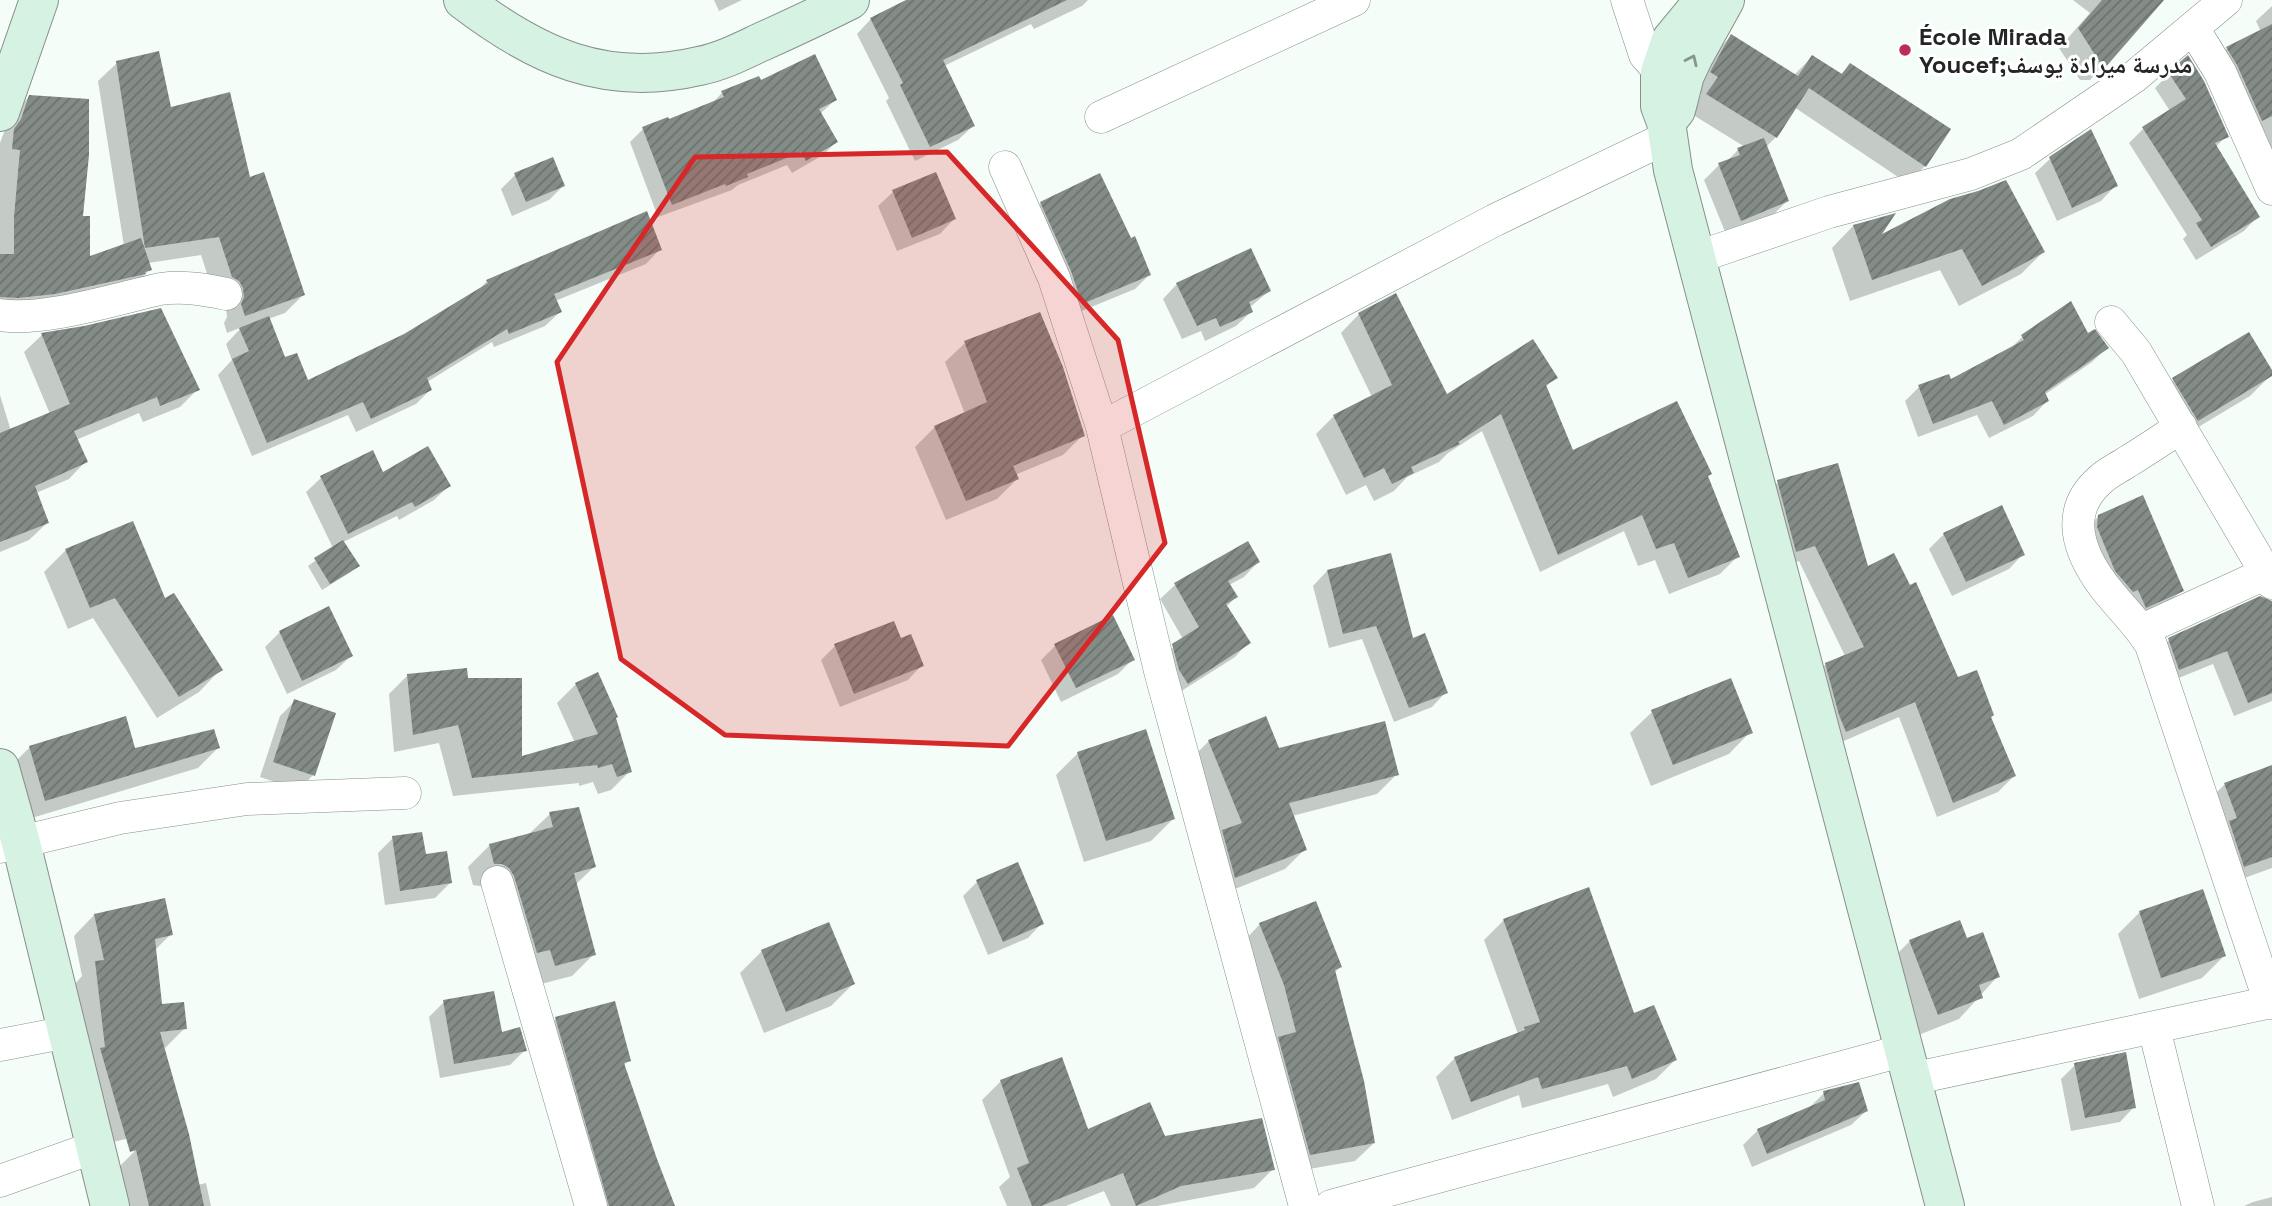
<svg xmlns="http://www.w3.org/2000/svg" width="2272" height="1206" viewBox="0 0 2272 1206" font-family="'Space Grotesk','Noto Naskh Arabic',sans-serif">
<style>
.shadow{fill:#0003}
.building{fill:url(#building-hatch)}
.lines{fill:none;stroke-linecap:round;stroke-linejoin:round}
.street-casing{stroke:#888f8b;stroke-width:33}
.secondary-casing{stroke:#888f8b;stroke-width:40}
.street{stroke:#fff;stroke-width:32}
.secondary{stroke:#d6f2e2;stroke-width:38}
.oneway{stroke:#85968c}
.marked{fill:#d62828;fill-opacity:0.2;stroke:#d62828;stroke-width:5;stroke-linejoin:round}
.poi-dot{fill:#bb2d5b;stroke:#fff;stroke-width:2.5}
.labels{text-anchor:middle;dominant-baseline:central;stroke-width:6;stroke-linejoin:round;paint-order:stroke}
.poi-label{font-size:24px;font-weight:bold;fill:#232624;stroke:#fff;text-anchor:start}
</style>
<defs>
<pattern id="building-hatch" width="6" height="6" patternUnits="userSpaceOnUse" patternTransform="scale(1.75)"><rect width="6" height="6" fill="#848c87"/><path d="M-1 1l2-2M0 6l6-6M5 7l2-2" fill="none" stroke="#6c726e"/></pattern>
</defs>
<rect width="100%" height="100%" fill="#f5fdf8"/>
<path class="shadow" d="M714,0H742L719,11Z
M911,0H1088L1082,6L1034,29L1031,24L944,66L973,126L958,140L915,161L886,101L889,98L857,34L871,19Z
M2073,0H2161L2090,80H2080L2059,48L2090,13Z
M2272,6V149L2261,127L2213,63L2227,48L2261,32L2256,21Z
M1731,36L1794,75L1812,57L1840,75L1850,65L1925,166L1907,183L1794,107L1776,137L1766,147L1787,201L1773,215L1726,234L1704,180L1719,165L1726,162L1738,150L1745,147L1690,113L1701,95L1694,91L1714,54Z
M117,63L249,179L303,295L285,313L268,319L284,360L308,382L405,336L477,292L487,281L660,249L646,264L555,301L560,312L545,326L494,347L492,342L427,382L430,390L416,404L356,432L348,415L252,456L218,375L232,360L226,344L242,327L227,333L224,323L227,317L226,306L214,295L201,255L148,263L150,269L130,289L0,317V143L10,116L30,96L82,218L88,258L124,246L98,81Z
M2169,74L2226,136L2216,147L2258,216L2244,231L2196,260L2183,239L2187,235L2129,143L2143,129L2170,111L2155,88Z
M760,83L835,100L820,114L836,142L823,155L792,173L787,165L738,185L732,190L658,217L630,142L643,129L668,122L710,105L722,93Z
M2050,159L2115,186L2101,201L2057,221L2035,173Z
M515,175L563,186L549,200L512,216L501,189Z
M893,192L954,219L940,234L897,251L878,206Z
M1041,203L1149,275L1135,289L1067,317L1027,218Z
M1853,226L1877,239L2043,252L2021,274L1959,306L1940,270L1850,301L1832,248Z
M1177,284L1269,291L1249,308L1251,312L1236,326L1205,341L1201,331L1182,339L1163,299Z
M2070,304L2087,335L2106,348L2092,362L2044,395L2047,401L2033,416L1989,438L1977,415L1918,437L1905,401L1919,387L1950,381L2008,351L2022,337Z
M1359,314L1446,397L1555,377L1545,388L1572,453L1738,556L1720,574L1669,594L1655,560L1638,566L1624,531L1540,572L1482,431L1448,453L1439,462L1407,477L1394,491L1374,501L1366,485L1346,495L1316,434L1334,416L1372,397L1341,333Z
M84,328L198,389L180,407L143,422L139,413L76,440L86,461L69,479L36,493L47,523L29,540L0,552V395L11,431L50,414L24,352L42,335Z
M965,343L1083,435L1063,455L1015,475L1017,479L997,499L946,520L915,447L935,427L965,414L945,362Z
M2272,374L2250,396L2175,441L2152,401L2174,379Z
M383,475L449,486L434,500L399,520L397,516L343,542L357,565L351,572L322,590L308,566L333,548L306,492L321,478Z
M1778,482L1867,569L1957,680L2014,776L1998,792L1937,817L1899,717L1830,747L1810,680L1826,664L1845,656L1799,561L1780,567L1762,498Z
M2099,516L2182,590L2160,612L2124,628L2077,538Z
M1944,534L2023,554L2009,569L1952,596L1929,549Z
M1247,543L1258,562L1244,577L1229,585L1236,597L1226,607L1249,642L1235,657L1172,697L1159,660L1183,639L1160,599L1175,585Z
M66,550L220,670L199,692L157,718L93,618L68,629L44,572Z
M1327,571L1446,692L1432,707L1394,722L1362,639L1329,648L1313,586Z
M2272,603V701L2234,716L2213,664L2164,684L2154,654L2169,640Z
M280,632L351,656L336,670L287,694L265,647Z
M900,641L922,665L908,680L840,707L821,660L835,646Z
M1055,646L1133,659L1118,674L1061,702L1041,660Z
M408,675L467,680L520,759L575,743L557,703L576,684L615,718L630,771L611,790L598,794L593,782L579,786V783L453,796L439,743L394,752L389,694Z
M295,701L313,775L299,790L260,777L280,716Z
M1652,712L1750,732L1729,754L1651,786L1630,733Z
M1209,741L1278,750L1397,774L1377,794L1292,816L1305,849L1285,869L1215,897L1189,761Z
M30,747L134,750L218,748L198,768L25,820L10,767Z
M1078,753L1173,819L1151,841L1084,862L1056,775Z
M2272,768V868L2225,885L2206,803L2225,784Z
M550,814L594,867L575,885L594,954L572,976L533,986L487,890L480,886L473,885L468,867L490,845L528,835Z
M393,838L424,856L450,883L435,898L385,905L378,853Z
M977,882L1042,923L1028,938L988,955L963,896Z
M2140,912L2224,956L2202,978L2139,999L2118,934Z
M94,915L171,934L154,951L161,1006L185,1028L163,1050L197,1185L206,1183L211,1206H123L115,1171L134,1152L130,1138L101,1145L75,984L82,976L74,936Z
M1504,920L1633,1015L1675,1060L1656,1079L1613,1097L1608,1084L1522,1108L1519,1095L1452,1120L1436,1077L1455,1058L1518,1034L1484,940Z
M1260,924L1340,967L1334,973L1374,1143L1355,1161L1292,1172L1242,943Z
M1910,941H1966L1998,976L1959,1019L1916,1036L1888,963Z
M762,951L853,984L831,1006L764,1033L740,973Z
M444,1002L500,1034L525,1050L510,1065L440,1078L429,1017Z
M556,1019L629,1060L623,1066L673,1206H584L536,1039Z
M2075,1065L2134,1107L2120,1122L2071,1131L2061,1079Z
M1001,1081L1087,1131L1164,1138L1273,1169L1254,1188L1157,1206H1111L1104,1191L1066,1206H1007L999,1187L1010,1177L982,1100Z
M1824,1093L1866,1111L1851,1125L1752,1167L1743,1145L1758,1130L1809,1108Z
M2272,1197V1206H2244L2253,1202Z"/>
<path class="building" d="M906,0H1067L943,60L975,126L930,147L900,85L903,83L870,18Z
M2102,0H2164L2104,69L2078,28Z
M2272,24V116L2262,121L2237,65L2226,47Z
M1731,34L1798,76L1812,55L1842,74L1850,63L1951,129L1926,167L1809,88L1777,138L1706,94L1718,77L1710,72Z
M159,51L171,107L230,92L250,177L264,172L305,295L245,316L241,304L244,297L243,288L239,281L232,277L219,237L145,248L116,61Z
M815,54L837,100L819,109L838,142L806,161L801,152L747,174L748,177L726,186L725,184L672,205L642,127L668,117L669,119L724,97L721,91L759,76L761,80Z
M2188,55L2204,81L2229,137L2215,143L2260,217L2211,247L2196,223L2202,220L2142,127L2186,99L2168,72Z
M29,95L89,99V155L83,216H90V256L141,238L152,270L145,272L146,274L55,294L18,298L0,297V254H14V217L20,150L12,149L14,129L21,119Z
M2091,129L2118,186L2072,208L2049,157Z
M1764,138L1789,201L1741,221L1718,163L1740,155L1737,148Z
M553,157L565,186L526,202L514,173Z
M936,172L956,219L912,238L892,190Z
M1100,173L1131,238L1135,236L1151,275L1082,304L1071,271L1040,202Z
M2006,180L2045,252L1982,286L1962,249L1872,280L1853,225L1896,213L1882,234L1950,199L1978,191Z
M647,211L662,250L554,294L562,312L509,334L507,329L427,378L432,390L371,419L363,402L267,443L232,359L249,351L239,328L269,316L285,357L297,353L308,380L404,334L488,283L486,280Z
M1251,248L1271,291L1249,302L1253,312L1220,327L1216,318L1197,326L1176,283Z
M1396,293L1447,394L1533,339L1558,378L1546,385L1573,450L1677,401L1712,474L1708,476L1740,557L1688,578L1674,543L1656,549L1642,515L1558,555L1501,414L1458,442L1460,444L1411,467L1414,473L1392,484L1384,468L1364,478L1333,415L1392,385L1358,313Z
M2071,301L2088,333L2095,329L2109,348L2045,392L2049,401L2004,425L1992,401L1933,424L1918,385L1949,374L1951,379L2024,340L2021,335Z
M161,308L200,390L160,406L157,397L74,431L88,462L35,486L49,523L0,542V433L70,404L41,333L84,326Z
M1040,312L1063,367L1085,436L1013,466L1019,479L966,501L934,426L987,402L964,341Z
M2249,332L2272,370V376L2198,421L2172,378Z
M428,446L451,486L415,507L412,502L348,534L320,476L373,450L383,472Z
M1838,463L1868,566L1894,553L1910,585L1916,582L1958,677L1977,670L1994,715L1991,717L2016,776L1953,803L1915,702L1846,732L1839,715L1825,663L1864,647L1815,546L1796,552L1777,480Z
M2143,495L2184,591L2146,608L2138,590L2133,592L2115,571L2097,527L2098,515Z
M2002,505L2025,555L1966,582L1943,533Z
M133,521L165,598L174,593L223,670L179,697L115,598L90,608L65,549Z
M343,540L360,566L330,584L314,558Z
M1248,541L1260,562L1228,581L1238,597L1226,604L1251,643L1188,684L1179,670L1172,644L1199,627L1174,583Z
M1391,553L1413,638L1425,633L1448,693L1409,708L1376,626L1343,634L1327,570Z
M2260,596L2272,601V693L2248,703L2227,651L2179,670L2168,638Z
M329,606L353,656L302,681L279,631Z
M1113,615L1135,660L1076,688L1054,644Z
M894,621L901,638L911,634L924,666L854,694L834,644Z
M467,668L468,678H522V756L598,734L575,683L598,672L618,717L616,718L632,772L617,777L612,764L598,768L597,765L472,778L458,725L413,735L407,674Z
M1731,678L1753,733L1673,765L1651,710Z
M294,699L336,713L315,776L273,762Z
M126,716L135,748L214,729L220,748L45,801L29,746Z
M1266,716L1279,748L1385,721L1399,775L1289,803L1307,850L1235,878L1222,830L1242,823L1208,740Z
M1146,729L1175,819L1106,841L1077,752Z
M2272,765V857L2244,867L2229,821L2237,818L2224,783Z
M579,807L596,867L574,873L596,955L555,966L550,950L537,953L514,876L509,868L502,864H494L489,844L553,827L549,812Z
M422,832L426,854L447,851L452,883L400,891L392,836Z
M1018,862L1044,924L1003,942L976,880Z
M1589,887L1634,1013L1654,1005L1677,1060L1632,1079L1627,1066L1542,1089L1538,1077L1471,1102L1454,1057L1525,1030L1524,1027L1540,1022L1503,919Z
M2203,889L2226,956L2161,978L2139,911Z
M165,898L173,935L155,939L162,1004L184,1002L187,1029L160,1032L189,1134L204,1206H149L136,1150L130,1152L100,1048L105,1047L95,961L104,960L94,914Z
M1316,901L1342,967L1335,970L1364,1081L1375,1143L1310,1155L1278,1037L1296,1032L1284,985L1259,923Z
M1960,920L1967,938L1983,932L2000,977L1979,985L1983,998L1938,1015L1909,940Z
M829,922L855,984L786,1012L761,950Z
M494,991L502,1032L520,1027L527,1051L454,1064L443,1000Z
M615,1001L631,1061L624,1063L657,1159L675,1206H609L555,1017Z
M2126,1052L2136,1108L2085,1118L2074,1063Z
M1062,1057L1088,1129L1150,1102L1165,1136L1262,1118L1275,1170L1181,1186L1136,1206L1123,1173L1041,1206H1032L1017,1168L1029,1163L1000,1080Z
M1859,1082L1868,1111L1767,1154L1757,1129L1825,1100L1823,1091Z"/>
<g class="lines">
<defs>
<path id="street" d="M1627,0L1645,55L1660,72
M2193,28L2220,72L2272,189
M1101,117L1354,0
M1005,167L1054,278L1102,427L1160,671L1305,1206
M1695,258L1829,212L1971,174L2021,154L2134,77L2226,0
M0,315C43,322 116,299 160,289C183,286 203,289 226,294
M2111,322L2136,352L2272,583
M1102,427L1495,220L1668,137
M2181,427C2163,439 2145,451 2127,462C2118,468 2107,473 2100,480C2067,509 2076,545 2098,578C2114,602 2136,620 2151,645L2270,1003
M2142,630L2267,573
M0,847L120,818L247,799L405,793
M497,882L591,1206
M2154,1028L2198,1206
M0,1045L68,1032
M1911,1079L2272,1002
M0,1181L95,1147
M1331,1206L1905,1050"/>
<path id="secondary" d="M463,0C536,56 605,88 699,66C720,62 740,52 759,43C790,29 820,15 850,0
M1704,0L1671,40L1660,72V106L1666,122L1673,170L1945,1206
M0,112L39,0
M1672,115L1676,110L1685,75L1694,56L1725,0
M0,768L21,843L110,1206"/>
</defs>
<use href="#street" class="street-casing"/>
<use href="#secondary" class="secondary-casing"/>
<use href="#street" class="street"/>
<use href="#secondary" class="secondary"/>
</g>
<defs><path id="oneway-chevron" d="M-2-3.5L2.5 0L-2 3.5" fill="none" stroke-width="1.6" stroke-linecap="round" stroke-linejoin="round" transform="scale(1.75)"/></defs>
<use class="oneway" href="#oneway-chevron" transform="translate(1692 60) rotate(-65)"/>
<path class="marked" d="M947,152L1118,340L1165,543L1008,746L725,735L621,659L557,362L695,157Z"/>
<circle class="poi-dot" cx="1905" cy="50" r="7"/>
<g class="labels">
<g class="poi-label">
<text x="1919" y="36">École Mirada<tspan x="1919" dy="28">Youcef;مدرسة ميرادة يوسف</tspan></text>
</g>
</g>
</svg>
